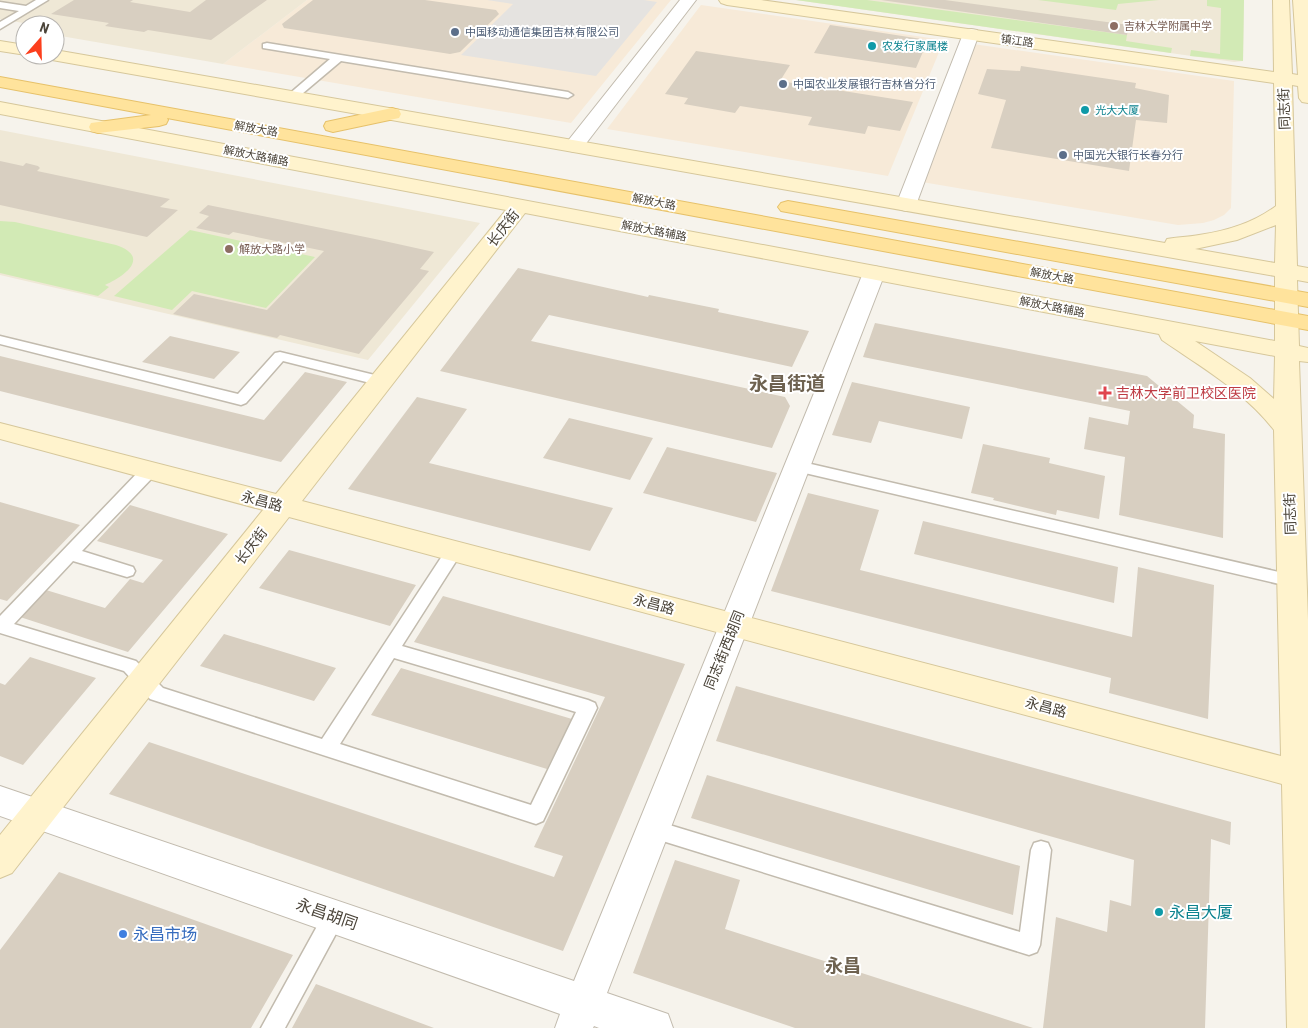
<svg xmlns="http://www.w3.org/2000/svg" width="1308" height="1028" viewBox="0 0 1308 1028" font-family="'Roboto Condensed','Noto Sans SC',sans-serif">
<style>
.commercial{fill:#f7ead8}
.education{fill:#efe8d6}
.green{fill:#d2eab5}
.parking{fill:#e5e3e0}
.building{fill:#d8cfc1}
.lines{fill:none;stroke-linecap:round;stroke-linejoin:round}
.lane-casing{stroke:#c2bbae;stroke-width:3}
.street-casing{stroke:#c2bbae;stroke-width:2}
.secondary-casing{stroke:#d6c79b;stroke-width:2}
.primary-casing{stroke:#e6c16a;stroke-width:2}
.lane{fill:#fff;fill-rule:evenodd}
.street{fill:#fff;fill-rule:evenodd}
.secondary{fill:#fff3cd;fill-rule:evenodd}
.primary{fill:#ffe39c;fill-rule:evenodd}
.education-dot{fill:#8d6e63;stroke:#fff;stroke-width:2}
.service-dot{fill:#5c6f8a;stroke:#fff;stroke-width:2}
.culture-dot{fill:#0f9aa8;stroke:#fff;stroke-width:2}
.health-dot{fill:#e0444e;stroke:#fff;stroke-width:2}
.shop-dot{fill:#3f7fe0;stroke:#fff;stroke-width:2}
.labels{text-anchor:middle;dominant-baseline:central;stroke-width:4;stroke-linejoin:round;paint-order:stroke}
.far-education-label{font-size:11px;fill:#785e54;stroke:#fff;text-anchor:start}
.far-service-label{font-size:11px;fill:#4e5e75;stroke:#fff;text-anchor:start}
.far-street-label{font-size:11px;fill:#4b4439;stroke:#fff}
.far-culture-label{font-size:11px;fill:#0d838f;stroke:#fff;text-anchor:start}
.street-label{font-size:14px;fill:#4b4439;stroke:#fff}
.health-label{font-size:14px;fill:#be3a42;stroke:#fff;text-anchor:start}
.near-culture-label{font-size:16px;fill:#0d838f;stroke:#fff;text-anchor:start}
.near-street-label{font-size:16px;fill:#4b4439;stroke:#fff}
.near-shop-label{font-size:16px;fill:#366cbe;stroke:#fff;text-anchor:start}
.near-neighbourhood-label{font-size:18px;font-weight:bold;fill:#6e6250;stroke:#fff}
.district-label{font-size:19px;font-weight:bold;fill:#6e6250;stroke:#fff}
</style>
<rect width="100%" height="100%" fill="#f6f3ec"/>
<path class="commercial" d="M307,0H671L571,123L223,64Z
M701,5L944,40L888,176L607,129Z
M973,44L1234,81L1231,208L1224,215L1214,220L1203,223L1178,225L922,182Z"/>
<path class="education" d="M0,0H307L223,64L55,35V25H35L0,19Z
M796,0H1244L1243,61L1234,62Z
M0,130L480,223L368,360L0,275Z"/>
<path class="green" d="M796,0H867L1127,35L1126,41L1172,48L1171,53Z
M1038,0H1159L1118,4L1116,10Z
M1207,0H1244L1243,61L1190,56L1191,50L1220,54L1221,8L1207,6Z
M0,221L15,222L116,245C151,257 125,276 105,285L109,287L98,296L0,273Z
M190,230L315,257L266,308L192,291L172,310L114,296Z"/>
<path class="parking" d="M487,0H644L657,2L596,76L461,55L513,4Z"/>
<path class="building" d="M74,0H133L130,2L190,12L206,0H267L211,40L148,30L144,32L105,26L109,23L51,14Z
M313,0H425L496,10L499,14L460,52L450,54L284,28L282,24Z
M881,0H945L1129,25L1127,35Z
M830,25L857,29L928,40L916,68L814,53Z
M696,51L790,65L780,81L913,102L900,131L868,126L865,134L808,125L812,117L740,106L735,113L684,104L688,98L665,94Z
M1021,66L1136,83L1135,88L1169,95L1167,123L1136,120L1129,171L991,148L1006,100L978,94L987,69L1020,71Z
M0,161L23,166L26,163L38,166L40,168L37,171L170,199L160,207L178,210L147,237L0,205Z
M208,205L375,239L434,252L420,269L429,271L359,354L280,335L277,338L173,314L194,294L267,310L324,251L233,232L229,235L196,228L209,216L199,213Z
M518,268L648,297L649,295L719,309L718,312L809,331L792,367L549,315L531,341L785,397L790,406L772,448L440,371Z
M875,323L1147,376L1194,415L1193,428L1225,434L1223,538L1119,515L1125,457L1084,449L1089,417L1128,425L1130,411L863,357Z
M170,336L240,352L214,379L142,362Z
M0,356L264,420L305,372L347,382L281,462L0,391Z
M852,382L970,407L962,439L879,421L871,443L832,435Z
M417,397L467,409L429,463L613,508L590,551L348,489Z
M569,418L653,438L630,480L543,458Z
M983,444L1050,458L1049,463L1105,476L1099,519L1057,510L1056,515L993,500L994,498L971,493Z
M667,447L777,473L756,522L643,493Z
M808,493L879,510L860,570L1132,637L1138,567L1214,585L1208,719L1109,693L1111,678L771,591Z
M0,502L80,525L7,601L0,599Z
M130,505L228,534L128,652L20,617L46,590L105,608L130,579L143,583L163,560L97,541Z
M923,521L1118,567L1114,603L914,554Z
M289,550L416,585L390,626L259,588Z
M443,596L685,664L563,951L109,794L149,742L554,877L563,856L534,847L605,697L414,642Z
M224,634L336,668L314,701L200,666Z
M30,657L96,678L23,765L0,756V683L5,685Z
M401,668L572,719L547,769L371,715Z
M736,686L1231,822L1230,845L1211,839L1205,1028H1043L1056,917L1107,932L1110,900L1131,906L1134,860L716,741Z
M707,775L1020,866L1013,915L691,818Z
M675,860L740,880L725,929L1033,1028H795L633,973Z
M59,872L293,955L251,1028H0V950Z
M316,984L434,1028H292Z"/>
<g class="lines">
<defs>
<path id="lane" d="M36,0H48L0,29V22L19,11L0,8V2L26,6Z
M267,43L568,92L573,95L568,98L341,61L296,99L292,100L287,97L288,95L330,59L263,48V44Z
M0,336L238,394L275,353L280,352L387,378L389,381L387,384L382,386L283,361L246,403L241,405L0,344Z
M798,461L1292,575L1298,576L1301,581L1298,586L1292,587L792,470L790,466L792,462Z
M149,466L155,467L157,471L155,475L82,551L133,567L135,571L133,575L127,577L73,561L14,624L136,661L163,688L322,739L448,547L454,545L460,547L462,551L460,555L402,646L588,700L595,703L597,708L543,821L536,824L150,699L124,671L0,633V616L143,467ZM394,658L576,712L531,805L340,744Z
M653,820L1020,932L1031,850L1034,843L1041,841L1048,843L1051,850L1040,945L1037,952L1029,955L653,838L646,835L643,829L646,823Z
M334,907L342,910L345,917L285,1028H261L326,910Z"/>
<path id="street" d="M680,0H696L581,150L574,152L567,150L564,146L567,142Z
M971,29L977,30L979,34L916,205L913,209L906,211L899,209L896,205L963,34L965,30Z
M874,266L882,268L885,273L607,993L668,1014L673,1028H599L594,1026L593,1028H555L560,1014L0,816V786L574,981L863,273L866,268Z"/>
<path id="secondary" d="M719,0H761L1274,72L1273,0H1289L1292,74L1298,75L1293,0H1308V103L1302,102L1299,98L1298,86L1292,85L1297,266L1308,268V282L1297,280L1299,346L1308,348V362L1299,361L1308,620V1028H1287L1282,784L289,517L12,873L0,878V835L263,510L0,439V423L276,494L506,210L0,114V102L1275,341V276L52,60L46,59L43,55H55V50L1165,243L1167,239C1178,237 1188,237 1199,235C1227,231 1253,223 1276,206L1274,83L727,5L721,3ZM525,213L1159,334L1162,340C1201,367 1245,392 1274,430L1281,756L302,501ZM1276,225L1275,263L1195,249L1237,240ZM1195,341L1275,356L1274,399L1250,378Z
M0,41L25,45L26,55L0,51Z"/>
<path id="primary" d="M0,77L1308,316V330L167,118L168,120L166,124L159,126L98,133L91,131L89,127L91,123L151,115L0,87Z
M392,108L399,110L401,114L399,118L333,132L326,130L324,126L326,122Z
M788,201L1308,293V307L781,211L778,207L781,203Z"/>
</defs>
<use href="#lane" class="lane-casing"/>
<use href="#street" class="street-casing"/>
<use href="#secondary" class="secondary-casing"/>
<use href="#primary" class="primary-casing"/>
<use href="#lane" class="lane"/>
<use href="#street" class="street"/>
<use href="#secondary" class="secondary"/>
<use href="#primary" class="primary"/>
</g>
<g class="education-dot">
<circle cx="1114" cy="26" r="5"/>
<circle cx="229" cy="249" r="5"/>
</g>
<g class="service-dot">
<circle cx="455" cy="32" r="5"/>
<circle cx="783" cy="84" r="5"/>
<circle cx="1063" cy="155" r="5"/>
</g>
<g class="culture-dot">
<circle cx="872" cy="46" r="5"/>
<circle cx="1085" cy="110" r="5"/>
<circle cx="1159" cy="912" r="5"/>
</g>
<path class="health-dot" d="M1102.5 385.5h5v5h5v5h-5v5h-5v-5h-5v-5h5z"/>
<circle class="shop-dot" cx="123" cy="934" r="5"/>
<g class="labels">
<g class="far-education-label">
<text x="1124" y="26">吉林大学附属中学</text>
<text x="239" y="249">解放大路小学</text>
</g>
<g class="far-service-label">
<text x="465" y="32">中国移动通信集团吉林有限公司</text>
<text x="793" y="84">中国农业发展银行吉林省分行</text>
<text x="1073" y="155">中国光大银行长春分行</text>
</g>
<g class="far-street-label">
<text transform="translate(1017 41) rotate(8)">镇江路</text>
<text transform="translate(256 129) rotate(10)">解放大路</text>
<text transform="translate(256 156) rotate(11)">解放大路辅路</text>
<text transform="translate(654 202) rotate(11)">解放大路</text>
<text transform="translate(654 231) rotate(11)">解放大路辅路</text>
<text transform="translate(1052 276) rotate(11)">解放大路</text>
<text transform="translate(1052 307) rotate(11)">解放大路辅路</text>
</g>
<g class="far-culture-label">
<text x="882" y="46">农发行家属楼</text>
<text x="1095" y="110">光大大厦</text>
</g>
<g class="street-label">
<text transform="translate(1284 109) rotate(-92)">同志街</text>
<text transform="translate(503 228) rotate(-52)">长庆街</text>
<text transform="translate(262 501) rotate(15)">永昌路</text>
<text transform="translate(1290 514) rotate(-92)">同志街</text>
<text transform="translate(251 546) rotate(-52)">长庆街</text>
<text transform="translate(654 604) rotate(15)">永昌路</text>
<text transform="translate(724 650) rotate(-68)">同志街西胡同</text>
<text transform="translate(1046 707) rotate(15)">永昌路</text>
</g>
<g class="health-label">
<text x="1116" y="393">吉林大学前卫校区医院</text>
</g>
<g class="near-culture-label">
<text x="1169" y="912">永昌大厦</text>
</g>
<g class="near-street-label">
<text transform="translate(327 914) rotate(19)">永昌胡同</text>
</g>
<g class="near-shop-label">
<text x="133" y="934">永昌市场</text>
</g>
<g class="near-neighbourhood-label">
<text x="843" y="965">永昌</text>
</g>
<g class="district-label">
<text x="787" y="383">永昌街道</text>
</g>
</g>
<g transform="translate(40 40) rotate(20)"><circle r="24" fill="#ffffff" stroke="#b7b4b0"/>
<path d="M0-4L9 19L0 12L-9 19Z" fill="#fc3f1d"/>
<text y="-8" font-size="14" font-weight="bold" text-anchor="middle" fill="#4b4439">N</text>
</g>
</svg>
